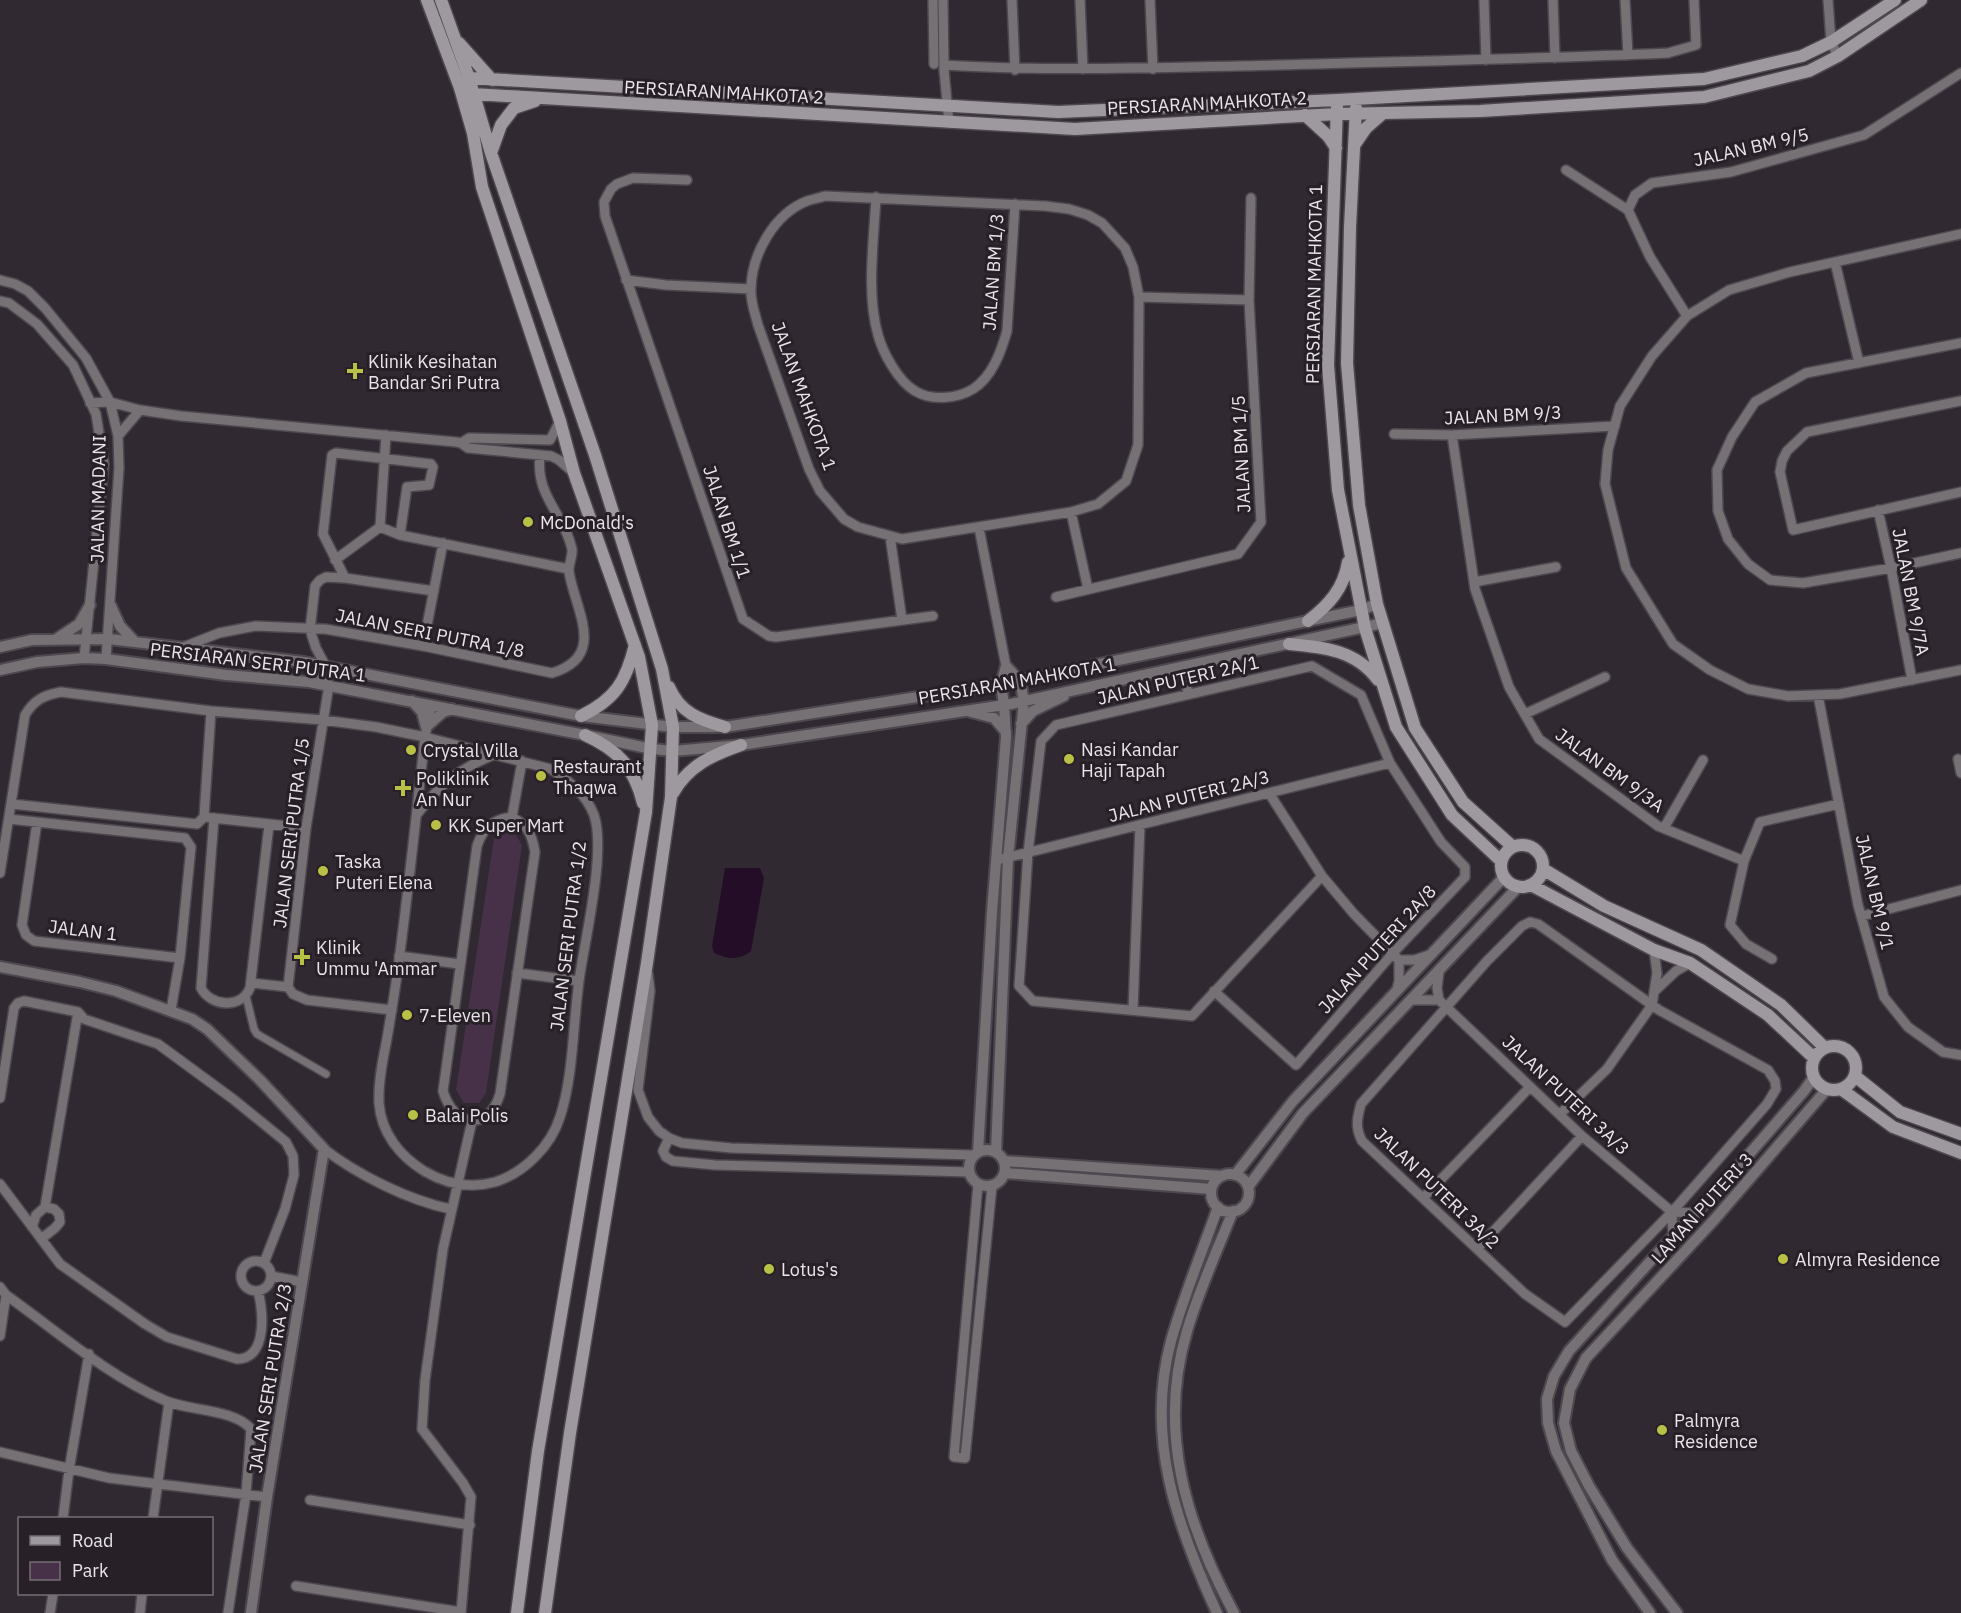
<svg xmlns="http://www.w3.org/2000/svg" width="1961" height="1613" viewBox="0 0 1961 1613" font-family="'IBM Plex Sans',sans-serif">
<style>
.green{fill:#463149}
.water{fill:#240d27}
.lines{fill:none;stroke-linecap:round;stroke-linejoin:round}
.pedestrian-casing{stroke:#4e474f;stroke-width:10}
.minor-casing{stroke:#4e474f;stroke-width:12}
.tertiary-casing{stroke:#4e474f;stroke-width:14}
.secondary-casing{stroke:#4e474f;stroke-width:15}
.pedestrian{stroke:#757175;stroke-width:7}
.minor{stroke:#757175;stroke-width:9}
.tertiary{stroke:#757175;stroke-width:10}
.secondary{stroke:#9e989f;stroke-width:12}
.poi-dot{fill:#b9c046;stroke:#272027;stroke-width:2}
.labels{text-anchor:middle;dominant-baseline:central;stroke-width:6;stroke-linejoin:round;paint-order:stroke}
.street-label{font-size:18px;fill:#e9e5ea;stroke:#272027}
.poi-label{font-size:18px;fill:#e9e5ea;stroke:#272027;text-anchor:start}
</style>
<rect width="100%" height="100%" fill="#302931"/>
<path class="green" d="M504,830L514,832L522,845L486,1093L479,1103H464L456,1090L494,838Z"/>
<path class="water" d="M725,868H760L764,878L751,951C738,961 728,959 714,953L712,946Z"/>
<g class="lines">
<defs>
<path id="pedestrian" d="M246,996L254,1029L257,1034L326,1074"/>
<path id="minor" d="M933,0L934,64
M943,0L944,70L949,123
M1012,0L1015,70
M1080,0L1083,69
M1150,0L1153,69
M1484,0L1486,60
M1553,0L1555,58
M1625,0L1628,55
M1828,0L1831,42L1838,56
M944,65C1056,72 1167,67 1279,65C1409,61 1539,59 1668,53L1696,45L1694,0
M1566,170L1628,210
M687,180L633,178L617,184L611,189L604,202L605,216L743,619L769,636L776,637L933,616
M825,196L1045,206L1069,209L1088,215L1102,223L1125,248L1133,267L1139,297L1138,445L1126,481L1098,504L1071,512L902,539L858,527L844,519L820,491L809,469L758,325C755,313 750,301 751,288C752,254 774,214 807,201C813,199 819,198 825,196Z
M876,197C874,240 866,293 878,335C883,353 898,381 915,391C931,401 957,399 973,389C992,377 1001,352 1007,331L1015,204
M1961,234L1790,272L1729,290L1687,316L1652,356L1620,406L1608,450L1605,484L1626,568L1673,644L1710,670L1748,689L1788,696L1840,694L1961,670
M1835,262L1859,363
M0,280L15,284L28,291L45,308L86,358L110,402L118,436L119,468L106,659
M626,280L666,285L751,289
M1139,297L1249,300
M0,301L9,303L37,324L73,365L96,414L104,464L84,658
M1687,316L1650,257L1628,210L1635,195L1652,183L1731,172L1864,135L1961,73
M1961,343L1806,373L1755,402L1732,437L1717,470L1718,511L1728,539L1748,564L1770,580L1803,583L1891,568L1961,553
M1961,401L1807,432L1787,451L1782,461L1780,472L1793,530L1961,492
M90,403L110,402L140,410L181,416L456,442L461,443L468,448L551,456L559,460L574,473
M1394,434L1452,435L1615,426
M386,435L380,527L400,535L569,569
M1452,435L1475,589L1509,687L1539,739L1658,826L1744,861
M118,436L140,410
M461,443L469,438L550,440L560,421
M1878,510L1891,568L1912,680
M1071,512L1088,589
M979,528L1006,666
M890,536L902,620
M335,560L380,527
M345,578L323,534L332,455L336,453L431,464L433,467L429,485L407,487L400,535
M1474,582L1556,567
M1056,597L1238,554L1261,522L1249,300L1251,198
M423,646L443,543
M181,648L219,633L256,626L325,629L423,646L552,673C608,656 575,610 569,572C568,564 573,557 572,549C564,513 535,497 540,455
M325,665L316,648L310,630L315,586L320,580L326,577L345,578L434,591
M1170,670L1185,678L1188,694
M1818,695L1858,905L1884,997L1908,1027L1943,1052L1961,1055
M211,711L204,817L306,828
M1525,714L1605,677
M1958,759L1961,773
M1269,793L1322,876L1354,914L1399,960V981L1397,989
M12,804L197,824L204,817
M418,813C441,783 460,768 496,754
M512,817C528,825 532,835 535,852L500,1094C488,1133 453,1126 443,1091L477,846C483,828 493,819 512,817Z
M512,817L522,761
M214,818L201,988C211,1007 241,1009 250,988L269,825
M9,819L185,838L191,847L180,958L171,1010
M37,822L22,925L26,935L34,941L180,958
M1664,828L1703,760
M997,860L1390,763
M0,873L25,715C34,700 44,695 61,692L211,711L323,720L376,727L425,737L551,769C569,781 586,794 594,815C606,850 586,935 580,974C573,1018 574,1075 560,1117C551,1146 524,1173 495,1182C470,1189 446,1184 424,1171C400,1156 381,1133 379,1103C378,1083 382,1063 386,1044C390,1021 394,998 397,975C408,896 416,816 425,737L431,705
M1862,916L1961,890
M1530,922L1538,924L1659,1010L1768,1070L1775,1081L1776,1089L1767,1104L1672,1212L1565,1322L1525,1294L1362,1141C1355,1128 1357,1118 1361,1104L1487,961L1522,926Z
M399,956L459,964
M1772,959L1746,944L1730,925L1744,861L1760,822L1839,804
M1399,960H1414L1429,955
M1439,972L1437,988L1439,1000
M517,973L579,981
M648,974L650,991L638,1090L648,1117L659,1131L669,1138L682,1143L731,1148L973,1155
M251,983L288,987
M288,987L306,828L329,685
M288,987L293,994L307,1000L392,1010
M1656,990L1676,971L1690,963
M1214,991L1296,1065L1393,953L1465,877V867L1441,842L1390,763L1361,695L1312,666L1056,725L1041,741L1028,853L1019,986L1033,1001L1192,1016L1322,876
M1412,1000H1439L1582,1136L1672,1212L1695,1213
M1133,1010L1140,825
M0,1098L14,1008L18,1003L24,1001L78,1012L84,1019L158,1044L233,1099L286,1142L293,1156L294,1175L285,1209L264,1263
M1560,1114L1607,1069L1652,1005L1657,973L1654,950
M669,1138L663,1151L666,1157L673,1161L715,1165L969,1172
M324,1149C358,1175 408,1200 450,1209
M0,1184L60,1264L145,1324L167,1337L237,1359C268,1359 263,1311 258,1291
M978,1184L954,1457L965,1458L992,1186
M1424,1197L1530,1087
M1672,1212L1673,1236
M32,1227L36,1215L45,1207L78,1012
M41,1239L55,1228L60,1222L59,1214L54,1209L45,1207
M1477,1249L1582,1136
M241 1276a15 15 0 1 1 30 0a15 15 0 1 1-30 0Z
M271,1276L302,1282
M0,1287L6,1295C58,1332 108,1376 166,1401C190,1411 234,1409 251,1429L246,1494L228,1613
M0,1336L6,1295
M0,1452L109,1478L267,1497
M310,1500L470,1525
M63,1518L69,1470L89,1354
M153,1518L169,1402
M296,1586L461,1612
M50,1613L53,1594
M140,1613L142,1594
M461,1613L471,1497L463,1483L422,1429L425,1380L443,1249L472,1121"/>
<path id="tertiary" d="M111,606L120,626L135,642
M58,638L79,624L90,605
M0,647L32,640L109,639L304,662L581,716L673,727H725L1007,683L1361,610L1377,604
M307,664L318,671L329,685
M0,670L37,662L84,658L106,659L226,675L309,682L585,735L652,749L673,751L741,745L1011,704L1383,623
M412,701L422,712L426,727
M971,712L994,718L1006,732
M1021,724L1033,711L1064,696
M426,727L443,712L452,709
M0,967L80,982L116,991L192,1019L207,1029L260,1080L324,1149L267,1497L251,1613
M969 1168a18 18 0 1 1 36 0a18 18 0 1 1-36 0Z
M978,1152L992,912L1006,737L1004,705L1001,684L1006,666
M996,1152L1008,858L1024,701L1020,681L1006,666
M1004,1161L1222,1176
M1005,1173L1211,1189
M1211 1193a19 19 0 1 1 38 0a19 19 0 1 1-38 0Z
M1235,1175L1293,1101L1504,877
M1248,1187L1303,1113L1518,887
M1233,1211C1217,1251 1199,1290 1187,1331C1157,1431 1186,1524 1234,1613
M1217,1613C1177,1526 1145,1438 1171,1341C1184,1295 1202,1252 1218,1207
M1650,1613L1612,1560L1556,1451L1548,1423L1547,1399L1554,1376L1569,1351L1684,1224L1712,1197L1804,1091L1814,1077
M1677,1613L1627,1548L1589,1486L1571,1451L1564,1423L1570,1389L1586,1358L1714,1220L1827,1089"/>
<path id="secondary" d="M427,0L460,88L473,133L482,187L560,421L574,473L639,657L652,725L646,812L538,1451L517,1613
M441,0L469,78L491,153L595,455L662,669L673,727L671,797L647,963L570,1433L545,1613
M459,43L492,80
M469,78L1058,112L1337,100L1704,79L1802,56L1831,42L1895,0
M467,92L473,94L1075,129L1337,114L1480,111L1704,97L1809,71L1838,56L1921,0
M1337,106L1328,365L1338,490L1365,628L1396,727L1452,815L1501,861
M1356,108L1350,227L1347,363L1359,505L1377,604L1415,728L1463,802L1513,847
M1305,115L1328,136L1336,148
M1355,144L1366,128L1382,114
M491,153L501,125L514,108L535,101
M1308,621C1329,605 1344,588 1348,562
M1289,644C1323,647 1356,650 1378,680
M669,687C680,713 700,720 725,727
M581,716C616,699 626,681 635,645
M585,735C618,750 634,767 643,803
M673,793C688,766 712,755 741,745
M1501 866a21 21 0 1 1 42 0a21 21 0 1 1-42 0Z
M1543,869L1604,906L1701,950L1781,1005L1824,1047
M1531,885L1654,950L1690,963L1768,1015L1814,1058
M1812 1068a22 22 0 1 1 44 0a22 22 0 1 1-44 0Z
M1855,1076L1900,1112L1961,1134
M1841,1089L1893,1127L1961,1153"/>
</defs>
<use href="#pedestrian" class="pedestrian-casing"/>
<use href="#minor" class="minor-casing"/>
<use href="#tertiary" class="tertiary-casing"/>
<use href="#secondary" class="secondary-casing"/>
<use href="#pedestrian" class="pedestrian"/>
<use href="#minor" class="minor"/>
<use href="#tertiary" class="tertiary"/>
<use href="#secondary" class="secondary"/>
</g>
<g class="poi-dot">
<path d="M352 362h6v6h6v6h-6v6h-6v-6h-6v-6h6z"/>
<circle cx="528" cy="522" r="6"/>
<circle cx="411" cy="750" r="6"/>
<circle cx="1069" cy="759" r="6"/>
<circle cx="541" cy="776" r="6"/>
<path d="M400 779h6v6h6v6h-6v6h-6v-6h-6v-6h6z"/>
<circle cx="436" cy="825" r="6"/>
<circle cx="323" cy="871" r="6"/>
<path d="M299 948h6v6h6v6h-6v6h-6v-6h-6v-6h6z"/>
<circle cx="407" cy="1015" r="6"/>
<circle cx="413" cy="1115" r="6"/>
<circle cx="1783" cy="1259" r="6"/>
<circle cx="769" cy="1269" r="6"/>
<circle cx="1662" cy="1430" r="6"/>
</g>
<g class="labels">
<g class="street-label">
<text transform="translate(724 92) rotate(3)">PERSIARAN MAHKOTA 2</text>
<text transform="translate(1207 103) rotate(-3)">PERSIARAN MAHKOTA 2</text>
<text transform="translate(1751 147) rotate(-13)">JALAN BM 9/5</text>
<text transform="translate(993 272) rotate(-86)">JALAN BM 1/3</text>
<text transform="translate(1314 284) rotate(-89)">PERSIARAN MAHKOTA 1</text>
<text transform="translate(804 396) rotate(70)">JALAN MAHKOTA 1</text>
<text transform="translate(1503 415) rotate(-3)">JALAN BM 9/3</text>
<text transform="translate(1241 454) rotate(-93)">JALAN BM 1/5</text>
<text transform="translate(98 499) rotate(-89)">JALAN MADANI</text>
<text transform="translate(727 522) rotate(72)">JALAN BM 1/1</text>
<text transform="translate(1911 592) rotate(79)">JALAN BM 9/7A</text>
<text transform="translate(430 633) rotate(11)">JALAN SERI PUTRA 1/8</text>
<text transform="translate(258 662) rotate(7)">PERSIARAN SERI PUTRA 1</text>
<text transform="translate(1178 680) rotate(-13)">JALAN PUTERI 2A/1</text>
<text transform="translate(1017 681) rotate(-10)">PERSIARAN MAHKOTA 1</text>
<text transform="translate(1610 770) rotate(36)">JALAN BM 9/3A</text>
<text transform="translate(1189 796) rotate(-14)">JALAN PUTERI 2A/3</text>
<text transform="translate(291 833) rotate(-83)">JALAN SERI PUTRA 1/5</text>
<text transform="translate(1875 892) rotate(77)">JALAN BM 9/1</text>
<text transform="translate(83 930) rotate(7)">JALAN 1</text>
<text transform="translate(568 936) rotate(-83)">JALAN SERI PUTRA 1/2</text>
<text transform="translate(1377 949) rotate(-48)">JALAN PUTERI 2A/8</text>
<text transform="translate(1566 1095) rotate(43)">JALAN PUTERI 3A/3</text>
<text transform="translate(1437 1188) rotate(44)">JALAN PUTERI 3A/2</text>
<text transform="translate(1702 1208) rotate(-48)">LAMAN PUTERI 3</text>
<text transform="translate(270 1378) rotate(-81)">JALAN SERI PUTRA 2/3</text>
</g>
<g class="poi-label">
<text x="368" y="361">Klinik Kesihatan<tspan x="368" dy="21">Bandar Sri Putra</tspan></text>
<text x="540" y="522">McDonald's</text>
<text x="1081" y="749">Nasi Kandar<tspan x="1081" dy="21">Haji Tapah</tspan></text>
<text x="423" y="750">Crystal Villa</text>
<text x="553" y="766">Restaurant<tspan x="553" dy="21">Thaqwa</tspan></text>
<text x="416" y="778">Poliklinik<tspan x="416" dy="21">An Nur</tspan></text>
<text x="448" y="825">KK Super Mart</text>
<text x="335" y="861">Taska<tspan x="335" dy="21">Puteri Elena</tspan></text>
<text x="316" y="947">Klinik<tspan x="316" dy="21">Ummu 'Ammar</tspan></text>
<text x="419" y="1015">7-Eleven</text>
<text x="425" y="1115">Balai Polis</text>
<text x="1795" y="1259">Almyra Residence</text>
<text x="781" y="1269">Lotus's</text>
<text x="1674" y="1420">Palmyra<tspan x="1674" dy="21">Residence</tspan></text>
</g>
</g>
<rect x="18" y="1517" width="195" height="78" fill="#272027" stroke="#756f75" stroke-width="1.5"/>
<rect x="30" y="1536" width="30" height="9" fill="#9e989f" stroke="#756f75" stroke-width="1.5"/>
<text x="72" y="1547" font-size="18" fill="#e9e5ea">Road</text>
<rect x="30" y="1562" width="30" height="18" fill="#463149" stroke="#756f75" stroke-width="1.5"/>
<text x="72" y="1577" font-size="18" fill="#e9e5ea">Park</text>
</svg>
